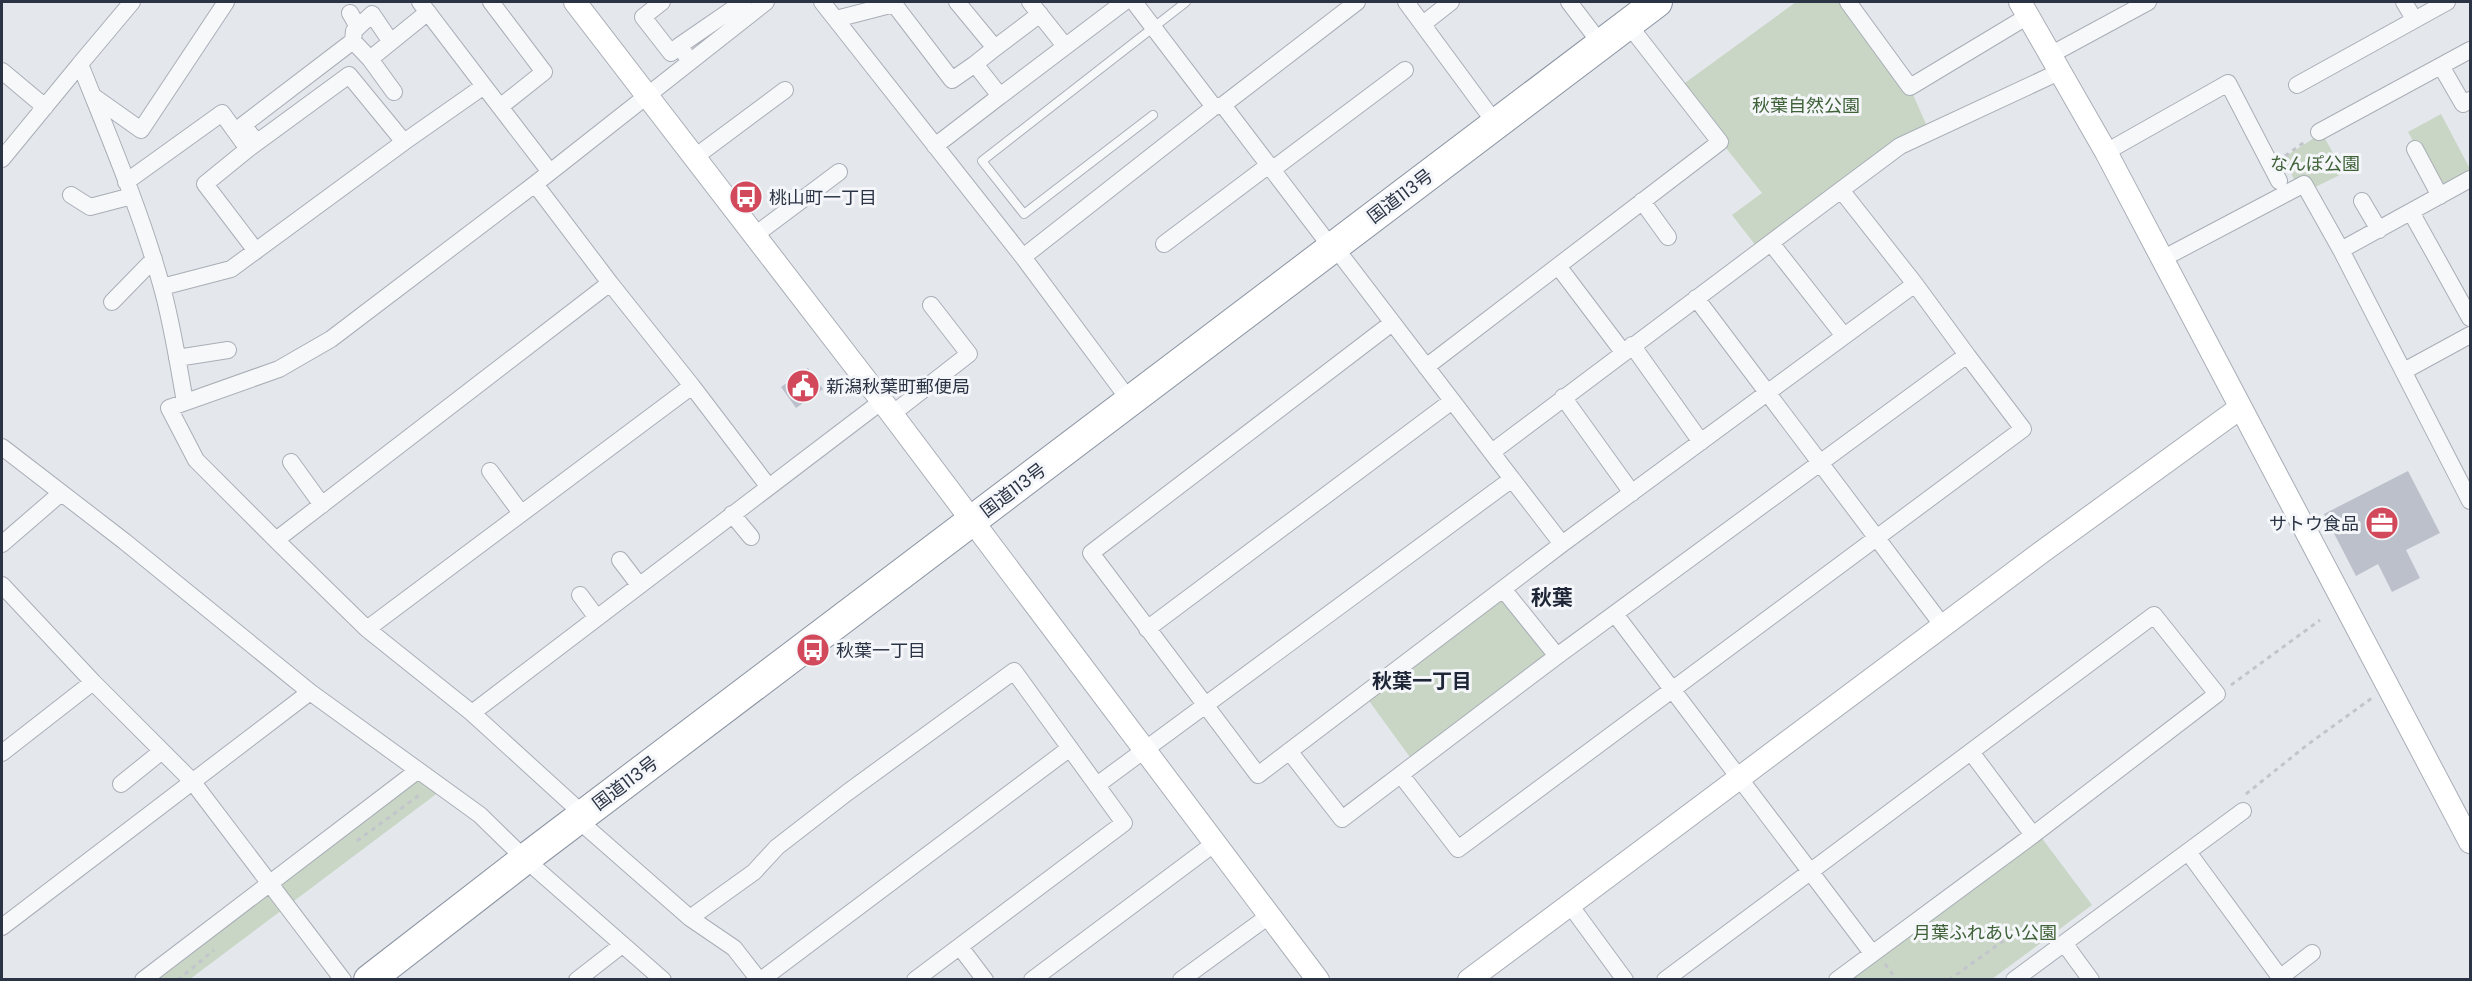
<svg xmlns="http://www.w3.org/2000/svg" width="2472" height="981" viewBox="0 0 2472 981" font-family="Poppins,'Noto Sans JP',sans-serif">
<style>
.green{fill:#c9d6c5}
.building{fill:#bbc0ca}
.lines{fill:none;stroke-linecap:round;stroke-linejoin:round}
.lane-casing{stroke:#a9aeb7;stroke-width:10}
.street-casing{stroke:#a9aeb7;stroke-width:18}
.secondary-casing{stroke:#a9aeb7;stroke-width:24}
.highway-casing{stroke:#8b94a3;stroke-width:32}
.path{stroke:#c2c5cb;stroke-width:3;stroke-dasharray:4.5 4.5;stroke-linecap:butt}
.lane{stroke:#f7f8fa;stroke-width:8}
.street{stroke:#f7f8fa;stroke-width:16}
.secondary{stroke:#fff;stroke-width:22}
.highway{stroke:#fff;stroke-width:30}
.labels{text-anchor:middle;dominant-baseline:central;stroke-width:6;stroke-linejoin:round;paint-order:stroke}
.park-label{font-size:18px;fill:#3f6138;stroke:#f4f6f9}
.street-label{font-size:18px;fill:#2b3445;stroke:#f4f6f9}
.poi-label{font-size:18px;fill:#2b3445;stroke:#f4f6f9;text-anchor:start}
.neighbourhood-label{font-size:20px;font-weight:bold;fill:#1d2536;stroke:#f4f6f9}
.quarter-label{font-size:21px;font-weight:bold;fill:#1d2536;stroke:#f4f6f9}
</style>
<rect width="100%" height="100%" fill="#e4e7ec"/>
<path class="green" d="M1796,2H1848L1910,88L1930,133L1760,251L1732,215L1762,193L1678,88Z
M2441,114L2470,169V178L2442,194L2408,132Z
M2322,133L2344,173L2309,190L2297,185L2283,158Z
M1503,589L1557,656L1415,764L1364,694Z
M417,771L439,792L190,979L143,980Z
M2041,837L2092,905L1992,979L1849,980Z"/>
<path class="building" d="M808,368L823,389L796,408L781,387Z
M2408,471L2440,533L2406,550L2420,578L2392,592L2378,564L2356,576L2324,514Z"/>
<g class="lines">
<defs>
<path id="lane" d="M1153,115L1024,214L982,161L1186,2"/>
<path id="street" d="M132,2L80,64C109,137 140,209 161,284C172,322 178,363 185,402
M420,2L484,86
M491,2L544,72L500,107
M662,2L643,17L671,53L679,46
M822,2L1023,257
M1030,2L1065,46
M1406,2L1496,124
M1569,2L1601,44
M1848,2L1910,87L2028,16
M2404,2L2414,19
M350,13L358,27
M836,19L894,4L952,80L975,64
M1423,24L1451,2
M995,48L1040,14
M2052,54L2148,2
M370,59L353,41L354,31L372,14L391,42
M690,61L679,46L743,2
M2441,66L2463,104L2470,100
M2,71L45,107
M2297,85L2447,2
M394,92L370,59L428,12
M93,96L141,130L226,2
M1000,96L1124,2
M1223,105L1357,2
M1214,107L1223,105L1331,247
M2319,132L2470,50
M255,140L243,125L353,41
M935,146L1000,96L975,64L995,48L957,2
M248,149L205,184L256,251
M2415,149L2440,196
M2106,152L2228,83L2279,181
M695,157L785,90
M2,159L80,64
M1273,169L1405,70
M126,182L222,113L248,149L349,75L404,142L484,86L550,172
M535,184L610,283
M1841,190L1900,146L2061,71
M71,195L90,207L132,196
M1642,201L1668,237
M2362,201L2379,230
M2411,212L2470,318
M755,235L839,172
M1771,243L1844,336
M1164,244L1269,165
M2341,250L2470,179
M2162,259L2304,184L2341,250L2470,501
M1558,266L1623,352
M162,287L231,269L404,142
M1696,298L1943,626
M112,302L154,259
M1392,323L1091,553L1258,775L1562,544L1915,284L1841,190L1492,452
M1632,345L1701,442
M177,358L228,350
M1426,367L1720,142L1628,24
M2404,371L2470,335
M692,386L768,486
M1563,397L1632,493
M1130,401L1023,257L1214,107L1134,2
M892,414L969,354L931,305
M2,447L124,541L310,692L480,815L525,859L663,980
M291,462L322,505
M490,471L521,513
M1512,479L1562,544
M732,514L751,537
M276,540L610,283L692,386L367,629
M2,544L61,493
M620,560L639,585
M2,585L93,682
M1503,589L1557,656
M580,595L597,618
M1615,614L1872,953
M1147,629L1452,401
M472,713L882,401
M1289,751L1342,819L1557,656L1967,355L1915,284
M1971,752L2033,835
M2,753L93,682L192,781L343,980
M1401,775L1458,849L2023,429L1967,355
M121,784L162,751
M1097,785L1512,479L1334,246
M584,815L472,713L367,629L276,540L196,460L169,408L279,369L331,339L535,184L766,2
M577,819L690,918
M2188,852L2282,980
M1570,905L1625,980
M2,927L310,692
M2064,943L2091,980
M960,947L985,980
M2281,977L2312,953
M143,980L417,771
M577,980L622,945
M759,980L734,948L690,918L754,872L777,847L848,792L1014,671L1124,823L915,980
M761,980L1070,748
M1032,980L1215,843
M1181,980L1270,915
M1665,980L2154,615L2217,694L2033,835L1837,980
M2014,980L2243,811"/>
<path id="secondary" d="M575,2L882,401L1318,980
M2020,2L2106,152L2470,842
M1469,980L2039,554L2240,408"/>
<path id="highway" d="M369,980L525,859L1657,2"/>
</defs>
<use href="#lane" class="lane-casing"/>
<use href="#street" class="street-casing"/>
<use href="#secondary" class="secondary-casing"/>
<use href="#highway" class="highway-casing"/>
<path class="path" d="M2285,156L2306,141
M2231,685L2320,620
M2246,794L2307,745L2372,698
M357,841L422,793
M1885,964L1897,980
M178,980L214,950
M1949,980L2028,923L2042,928L2047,935"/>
<use href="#lane" class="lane"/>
<use href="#street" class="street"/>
<use href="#secondary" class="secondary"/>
<use href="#highway" class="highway"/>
</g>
<defs>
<symbol id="bus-disc" viewBox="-11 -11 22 22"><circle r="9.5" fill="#d1495b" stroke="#f4f6f9"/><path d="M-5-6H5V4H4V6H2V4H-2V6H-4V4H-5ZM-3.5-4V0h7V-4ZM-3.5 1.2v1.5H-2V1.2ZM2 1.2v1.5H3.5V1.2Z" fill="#fff"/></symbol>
<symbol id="civic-disc" viewBox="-11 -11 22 22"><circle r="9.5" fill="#d1495b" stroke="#f4f6f9"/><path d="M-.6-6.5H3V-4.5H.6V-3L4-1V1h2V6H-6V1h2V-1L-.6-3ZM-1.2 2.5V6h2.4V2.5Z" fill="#fff"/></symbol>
<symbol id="office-disc" viewBox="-11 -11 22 22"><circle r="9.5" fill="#d1495b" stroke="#f4f6f9"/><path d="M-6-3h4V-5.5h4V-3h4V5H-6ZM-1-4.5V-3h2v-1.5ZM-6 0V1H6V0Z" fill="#fff"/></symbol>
</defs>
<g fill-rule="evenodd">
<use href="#bus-disc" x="727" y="178" width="38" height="38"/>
<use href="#civic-disc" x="784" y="367" width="38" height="38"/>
<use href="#office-disc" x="2363" y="504" width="38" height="38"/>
<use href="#bus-disc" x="794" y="631" width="38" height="38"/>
</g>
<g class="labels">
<g class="park-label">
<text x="1806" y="105">秋葉自然公園</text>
<text x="2315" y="163">なんぽ公園</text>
<text x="1985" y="932">月葉ふれあい公園</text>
</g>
<g class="street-label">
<text transform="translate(1400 196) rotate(-37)">国道113号</text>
<text transform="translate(1013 490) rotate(-37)">国道113号</text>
<text transform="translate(625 783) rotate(-37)">国道113号</text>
</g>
<g class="poi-label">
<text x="769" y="197">桃山町一丁目</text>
<text x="826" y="386">新潟秋葉町郵便局</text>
<text x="2359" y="523" text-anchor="end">サトウ食品</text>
<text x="836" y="650">秋葉一丁目</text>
</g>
<g class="neighbourhood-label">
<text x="1422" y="681">秋葉一丁目</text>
</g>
<g class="quarter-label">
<text x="1552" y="597">秋葉</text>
</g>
</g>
<rect width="2472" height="981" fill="none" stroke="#2b3445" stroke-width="6"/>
</svg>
